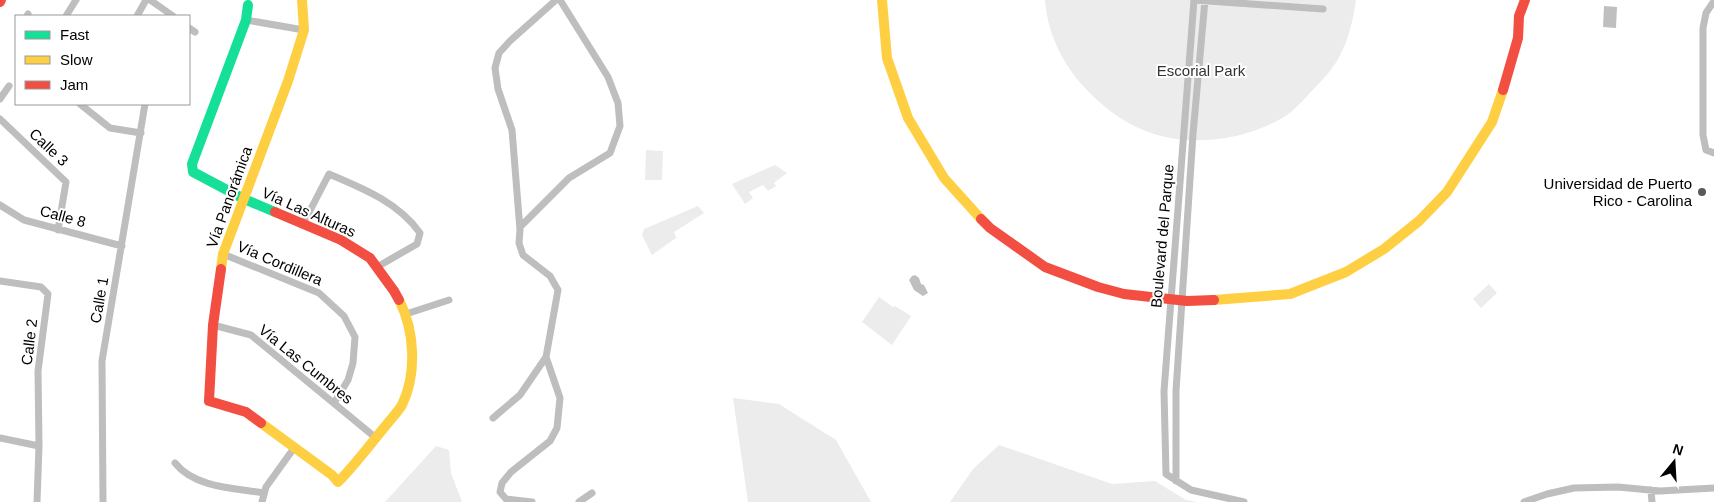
<svg xmlns="http://www.w3.org/2000/svg" width="1714" height="502" viewBox="0 0 1714 502" font-family="Arial,sans-serif">
<style>
.green{fill:#ececec}
.water{fill:#bfbfbf}
.lines{fill:none;stroke-linecap:round;stroke-linejoin:round}
.street{stroke:#bebebe;stroke-width:7}
.fast{stroke:#16e098;stroke-width:10}
.slow{stroke:#ffcf43;stroke-width:10}
.jam{stroke:#f24e42;stroke-width:10}
.poi-dot{fill:#595959;stroke:#fff;stroke-width:2}
.labels{text-anchor:middle;dominant-baseline:central;stroke-width:4;stroke-linejoin:round;paint-order:stroke}
.park-label{font-size:15px;fill:#333;stroke:#fff}
.street-label{font-size:15px;fill:#000;stroke:#fff}
.poi-label{font-size:15px;fill:#000;stroke:#fff;text-anchor:end}
</style>
<rect width="100%" height="100%" fill="#fff"/>
<path class="green" d="M1045,0H1356C1353,22 1347,46 1335,64C1328,75 1318,84 1310,93C1304,99 1298,106 1291,112C1278,123 1252,132 1236,136C1175,149 1127,133 1085,88C1063,65 1047,32 1045,0Z
M646,150L663,151L662,180H645Z
M775,165L787,173L774,183L776,186L768,191L763,185L749,192L753,198L745,204L732,184Z
M698,206L704,213L674,232L676,238L652,255L642,235L644,229Z
M1489,284L1497,293L1481,308L1473,299Z
M879,297L893,307L895,306L911,316L892,345L862,322Z
M733,398L779,404L836,440L871,502H748Z
M999,445L1112,484L1155,481L1186,500L1197,502H950L973,469Z
M436,446L449,450L451,473L462,502H385Z"/>
<path class="water" d="M1604,6L1617,7L1616,28L1603,27Z
M915,275L919,278L921,284L924,285L928,293L923,296L914,290L909,280L912,276Z"/>
<g class="lines">
<path class="street" d="M150,0L173,16
M1714,1L1706,13L1703,28V135L1706,150L1714,153
M27,16L28,14
M66,16L76,0
M137,16L146,0
M246,20L304,30
M189,28L195,32
M0,99L9,86
M80,104L110,128L141,133
M0,119L66,182L58,230
M0,205L24,220L122,246
M303,224L329,174C362,188 398,202 420,233L417,244L377,267
M520,227L569,178L610,153L620,126L618,103L608,77L560,0
M223,254L319,293L344,316L355,337L353,363L348,380L334,403
M0,281L41,287L48,294L38,371L39,446L0,438
M406,314L449,300
M213,325L251,335L376,438
M493,418L520,395L546,357
M175,463C195,488 235,488 264,493
M1176,481V391L1193,134L1205,0
M1651,490L1652,502
M37,502L39,446
M103,502L102,361L145,104
M262,502L266,487L294,448
M532,502L506,499L500,492L502,483L511,472L550,441L557,428L560,398L546,357L558,290L550,276L523,255L519,243L520,230L512,130L498,89L495,68L499,53L510,41L556,0
M579,502L592,493
M1244,502L1191,490L1166,474L1164,391L1194,0L1323,9
M1524,502L1547,494L1574,488L1618,487L1660,491L1714,488"/>
<path class="fast" d="M248,5L246,20L192,164L193,172L244,199L275,212"/>
<path class="slow" d="M882,0L887,58L908,118L944,178L981,219
M221,269L223,254L288,81L304,30L302,0
M1214,300L1290,294L1346,272L1384,249L1419,221L1447,192L1492,122L1503,90
M261,423L332,475L338,482C354,466 368,447 383,429C389,421 397,413 402,405C417,374 415,331 399,300"/>
<path class="jam" d="M0,2L1,0
M1503,90L1518,38L1519,16L1525,0
M275,212L341,240L370,258L394,291L399,300
M981,219L990,228L1045,267L1098,287L1124,294L1187,301L1214,300
M221,269L213,325L209,401L246,412L261,423"/>
</g>
<circle class="poi-dot" cx="1702" cy="192" r="5"/>
<g class="labels">
<g class="park-label">
<text x="1201" y="70">Escorial Park</text>
</g>
<g class="street-label">
<text transform="translate(49 147) rotate(43)">Calle 3</text>
<text transform="translate(229 197) rotate(-70)">Vía Panorámica</text>
<text transform="translate(309 212) rotate(24)">Vía Las Alturas</text>
<text transform="translate(63 216) rotate(15)">Calle 8</text>
<text transform="translate(1162 236) rotate(-85)">Boulevard del Parque</text>
<text transform="translate(280 263) rotate(23)">Vía Cordillera</text>
<text transform="translate(99 300) rotate(-80)">Calle 1</text>
<text transform="translate(29 342) rotate(-83)">Calle 2</text>
<text transform="translate(306 364) rotate(39)">Vía Las Cumbres</text>
</g>
<g class="poi-label">
<text x="1692" y="183">Universidad de Puerto<tspan x="1692" dy="17">Rico - Carolina</tspan></text>
</g>
</g>
<rect x="15" y="15" width="175" height="90" fill="#ffffff" stroke="#999999"/>
<rect x="25" y="31" width="25" height="8" fill="#16e098" stroke="#999999"/>
<text x="60" y="40" font-size="15" fill="#000000">Fast</text>
<rect x="25" y="56" width="25" height="8" fill="#ffcf43" stroke="#999999"/>
<text x="60" y="65" font-size="15" fill="#000000">Slow</text>
<rect x="25" y="81" width="25" height="8" fill="#f24e42" stroke="#999999"/>
<text x="60" y="90" font-size="15" fill="#000000">Jam</text>
<g transform="translate(1674 462) rotate(18)" stroke="#ffffff" stroke-width="4" paint-order="stroke">
<path d="M0-4L9 19L0 12L-9 19Z" fill="#000000"/>
<text y="-8" font-size="14" font-weight="bold" text-anchor="middle" fill="#000000">N</text>
</g>
</svg>
